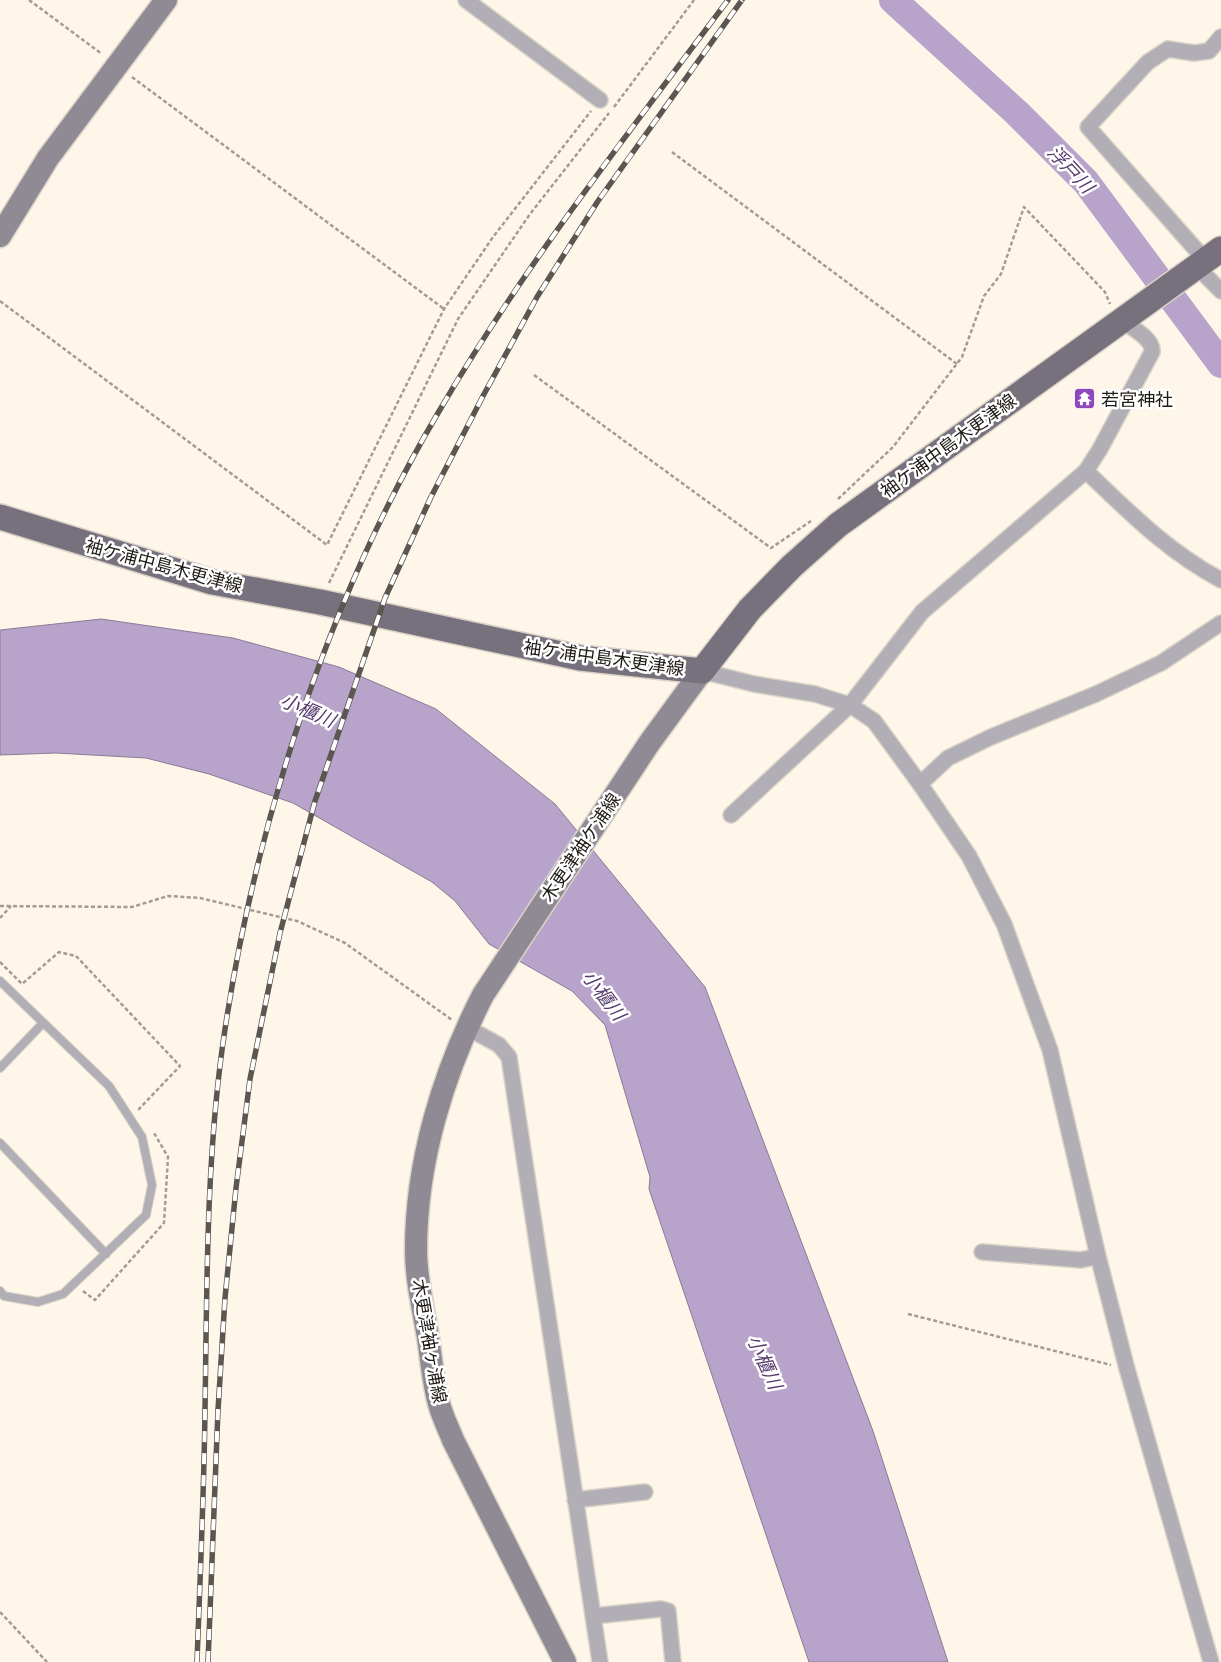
<svg xmlns="http://www.w3.org/2000/svg" width="1221" height="1662" viewBox="0 0 1221 1662" font-family="Ubuntu,'Noto Sans JP',sans-serif">
<style>
.water{fill:#b8a3ca;stroke:#8a7a94}
.lines{fill:none;stroke-linecap:round;stroke-linejoin:round}
.river{stroke:#b8a3ca;stroke-width:28}
.lane-casing{stroke:#dbd3c8;stroke-width:10}
.street-casing{stroke:#dbd3c8;stroke-width:18}
.secondary-casing{stroke:#dbd3c8;stroke-width:25}
.primary-casing{stroke:#dbd3c8;stroke-width:28}
.path{stroke:#a39c93;stroke-width:2.5;stroke-dasharray:4 2.5;stroke-linecap:butt}
.lane{stroke:#b1aeb5;stroke-width:8}
.street{stroke:#b1aeb5;stroke-width:15}
.secondary{stroke:#8f8a94;stroke-width:22}
.primary{stroke:#77717d;stroke-width:25}
.rail-casing{stroke:#5b564f;stroke-width:5.5}
.rail{stroke:#fff;stroke-width:4;stroke-dasharray:11;stroke-linecap:butt}
.labels{text-anchor:middle;dominant-baseline:central;stroke-width:5;stroke-linejoin:round;paint-order:stroke}
.poi-label{font-size:18px;fill:#1e1a15;stroke:#fff;text-anchor:start}
.street-label{font-size:18px;fill:#1e1a15;stroke:#fff}
.water-label{font-size:19px;font-style:italic;fill:#583c6f;stroke:#fff}
</style>
<rect width="100%" height="100%" fill="#fff6ea"/>
<path class="water" d="M101,619L233,638L339,667L436,709L555,804L705,987L873,1431L948,1662H809L649,1189L650,1177L605,1025L572,991L489,944L455,901L432,882L293,803L209,774L146,758L56,753L0,755V630Z"/>
<g class="lines">
<path class="river" d="M893,0L1017,113L1086,182L1221,364"/>
<defs>
<path id="lane" d="M0,981L109,1086L142,1137L152,1185L146,1215L63,1294L38,1302L4,1296L0,1291
M0,1068L43,1023
M0,1143L106,1254"/>
<path id="street" d="M466,0L600,100
M1206,261L1088,127L1148,62L1168,49L1194,53L1209,51L1221,37
M1197,267L1221,291
M1086,471C1130,513 1167,551 1221,580
M702,671L754,684L815,694L850,705L874,721L920,784L969,856L1004,924L1050,1050L1098,1256L1127,1369L1211,1662
M920,784L948,758L991,737L1096,694L1161,663L1221,623
M731,815L850,705L922,612L1086,471L1100,449L1152,352C1154,339 1131,327 1121,320
M466,1027L499,1045L509,1057L600,1662
M982,1252L1081,1260L1098,1256
M575,1500L645,1492
M593,1616L661,1609L668,1611L673,1662"/>
<path id="secondary" d="M0,236L48,158L166,0
M565,1662L453,1440C448,1427 441,1414 438,1400C433,1380 431,1358 428,1337C423,1308 416,1279 416,1250C416,1162 443,1073 483,995L650,742L702,671"/>
<path id="primary" d="M0,517L212,582L320,602L580,658L702,671L750,609L792,566L838,525L1221,249"/>
</defs>
<use href="#lane" class="lane-casing"/>
<use href="#street" class="street-casing"/>
<use href="#secondary" class="secondary-casing"/>
<use href="#primary" class="primary-casing"/>
<path class="path" d="M29,0L102,54
M132,77L444,309
M614,107L694,0
M672,152L957,364
M0,301L327,545L444,309L493,237L591,111
M534,375L771,548L811,521
M838,499L893,447L962,357L984,296L1001,274L1024,207L1105,292L1110,304
M329,583L458,319L530,214L609,113
M0,906L132,907L168,896L200,898L297,921L345,943L452,1020
M0,918L11,906
M0,962L22,984L59,952L76,956L180,1066L139,1109L140,1112
M83,1291L95,1300L164,1223L168,1157L154,1133
M908,1314L1111,1365
M0,1612L47,1662"/>
<use href="#lane" class="lane"/>
<use href="#street" class="street"/>
<use href="#secondary" class="secondary"/>
<use href="#primary" class="primary"/>
<defs>
<path id="rail" d="M197,1662C200,1578 204,1494 205,1410C207,1289 206,1169 222,1050C252,833 327,601 438,413C523,267 627,135 728,0
M208,1662L218,1410L225,1298L236,1188L250,1079L280,933L315,801L385,598L431,497L483,396L537,297L598,201L742,0"/>
</defs>
<use href="#rail" class="rail-casing"/>
<use href="#rail" class="rail"/>
</g>
<defs>
<symbol id="temple-square" viewBox="-11 -11 22 22"><rect x="-9" y="-9" width="18" height="18" rx="4" fill="#8c48bc" stroke="#fff"/><path d="M0-6L5-2H3V0L6.5 2.5H4V6H1.5V3h-3V6H-4V2.5H-6.5L-3 0V-2H-5Z" fill="#fff"/></symbol>
</defs>
<g fill-rule="evenodd">
<use href="#temple-square" x="1072" y="386" width="25" height="25"/>
</g>
<g class="labels">
<g class="poi-label">
<text x="1101" y="399">若宮神社</text>
</g>
<g class="street-label">
<text transform="translate(948 445) rotate(-36)">袖ケ浦中島木更津線</text>
<text transform="translate(164 565) rotate(15)">袖ケ浦中島木更津線</text>
<text transform="translate(604 657) rotate(8)">袖ケ浦中島木更津線</text>
<text transform="translate(580 847) rotate(-56)">木更津袖ケ浦線</text>
<text transform="translate(430 1341) rotate(80)">木更津袖ヶ浦線</text>
</g>
<g class="water-label">
<text transform="translate(1071 169) rotate(47)">浮戸川</text>
<text transform="translate(308 710) rotate(23)">小櫃川</text>
<text transform="translate(604 995) rotate(53)">小櫃川</text>
<text transform="translate(765 1362) rotate(66)">小櫃川</text>
</g>
</g>
</svg>
